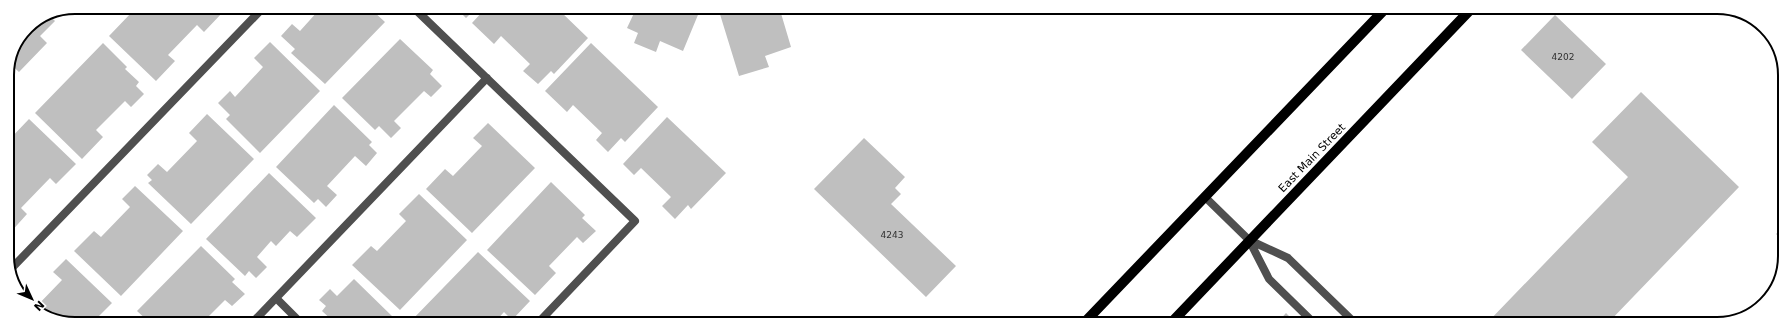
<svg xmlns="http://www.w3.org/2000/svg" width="1792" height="331" viewBox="0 0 1792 331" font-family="'DejaVu Sans',sans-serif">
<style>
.building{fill:#bfbfbf}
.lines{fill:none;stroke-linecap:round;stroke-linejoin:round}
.service{stroke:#4f4f4f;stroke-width:8}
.primary{stroke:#000;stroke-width:10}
.labels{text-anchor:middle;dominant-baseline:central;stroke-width:3;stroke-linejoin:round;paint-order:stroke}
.number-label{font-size:9px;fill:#303030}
.street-label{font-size:11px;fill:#000;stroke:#fff}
.rim{fill:none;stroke:#000;stroke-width:2}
</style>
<rect width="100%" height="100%" fill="#fff"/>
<path class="building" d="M700,10L683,51L660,41L656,52L634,43L638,33L627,28L635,11Z
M724,10H780L791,47L765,56L769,67L739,76L719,11Z
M849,10H858L854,14Z
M318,11H373L385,22L325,84L291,53L295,49L281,36L292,24L300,31Z
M459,11H473L466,18Z
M483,11H560L588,38L554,74L551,71L538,84L523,71L530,64L501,36L494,44L472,23Z
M132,12H223L204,32L197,25L168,55L175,61L156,81L109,36Z
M47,13L55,21L40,36L47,43L19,72L9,63L12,49L27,27Z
M1555,15L1606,64L1572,99L1521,50Z
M400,39L433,70L430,74L442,86L431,97L424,91L394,121L401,128L391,138L379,126L375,130L342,98Z
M270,42L320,91L260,153L226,119L230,115L218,103L230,91L235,97L263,67L254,58Z
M103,43L127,67L125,69L139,82L136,86L144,94L131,107L125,101L96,130L103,137L82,159L35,113Z
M591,43L658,107L625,142L621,138L608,152L596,140L602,133L573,105L567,112L545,91Z
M1641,92L1739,187L1607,324H1486L1628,177L1592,142Z
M334,105L372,142L369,145L377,153L366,166L355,156L327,186L337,195L326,207L318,199L314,203L276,167Z
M207,114L254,159L191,224L148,183L152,180L147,175L158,164L167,172L197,141L189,133Z
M667,117L726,173L691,209L688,205L675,219L662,206L671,197L641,168L634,175L623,164Z
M29,119L76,164L56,184L50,178L21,208L27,214L9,234L8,141Z
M488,123L535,168L472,233L426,189L445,169L453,176L482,146L473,138Z
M864,138L905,177L895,188L901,194L891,204L956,266L926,297L814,189Z
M269,173L316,218L297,237L290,231L276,246L271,241L257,257L267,267L256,278L249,271L245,276L206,239Z
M551,182L585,215L582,218L596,231L583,243L577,237L549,266L556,273L535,295L487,250Z
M135,186L183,231L121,296L74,251L94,231L101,237L130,207L122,199Z
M419,194L467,240L400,310L352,265L371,246L377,251L406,221L399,214Z
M1784,226V242L1776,234Z
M201,246L235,279L232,282L245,294L232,306L225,300L202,323H150L137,311Z
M478,252L530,301L512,320L504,312L493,324L409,323Z
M66,259L112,303L92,323H66L34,309L62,280L53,272Z
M354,279L394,318L389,323H335L322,311L326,306L319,300L330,289L337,296Z
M1286,313L1297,324H1276Z"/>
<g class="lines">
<path class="service" d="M417,11L635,221L537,324
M1205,197L1249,240L1269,279L1315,324
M1249,240L1288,258L1356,324
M9,271L259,12
M276,298L301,323
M252,323L487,78"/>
<path class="primary" d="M1083,324L1385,9
M1170,324L1472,8"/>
</g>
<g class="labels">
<g class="number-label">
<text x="1563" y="57">4202</text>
<text x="892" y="235">4243</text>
</g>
<g class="street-label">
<text transform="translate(1312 158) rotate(-46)">East Main Street</text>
</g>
</g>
<path d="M0 0H1792V331H0ZM75 14H1717A61 61 0 0 1 1778 75V256A61 61 0 0 1 1717 317H75A61 61 0 0 1 14 256V75A61 61 0 0 1 75 14Z" fill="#fff" fill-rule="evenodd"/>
<path class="rim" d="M75 14H1717A61 61 0 0 1 1778 75V256A61 61 0 0 1 1717 317H75A61 61 0 0 1 14 256V75A61 61 0 0 1 75 14Z"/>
<g transform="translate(32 299) rotate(134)" stroke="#ffffff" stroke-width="3" paint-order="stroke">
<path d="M0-3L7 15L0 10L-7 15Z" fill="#000000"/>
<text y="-6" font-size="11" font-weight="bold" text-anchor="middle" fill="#000000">N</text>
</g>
</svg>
